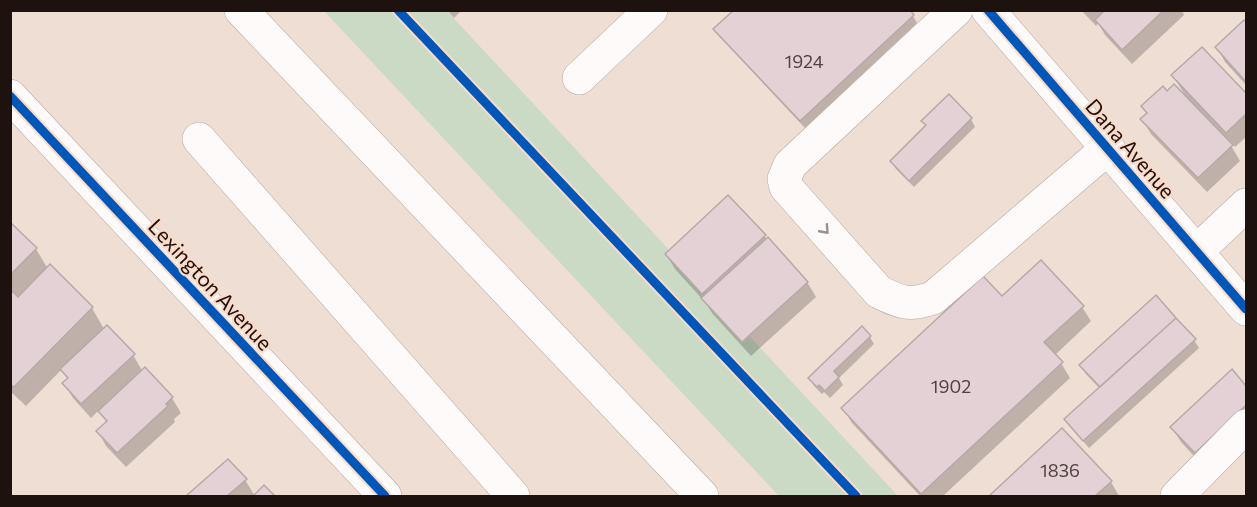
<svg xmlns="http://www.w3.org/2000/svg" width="1257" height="507" viewBox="0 0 1257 507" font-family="Commissioner,sans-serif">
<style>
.green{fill:#cadac4}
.shadow{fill:#0003}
.building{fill:#e4d1d5;stroke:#b5a9a7;stroke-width:1.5}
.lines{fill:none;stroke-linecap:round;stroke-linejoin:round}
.minor-casing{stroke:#b5a8a0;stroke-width:34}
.minor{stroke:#fdfaf9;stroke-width:33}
.cycleway-casing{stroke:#fadac9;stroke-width:13}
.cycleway{stroke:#0057b8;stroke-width:9}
.oneway{stroke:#98928f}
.labels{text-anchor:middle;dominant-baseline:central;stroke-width:4.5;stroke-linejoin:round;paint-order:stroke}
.number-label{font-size:18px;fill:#4f423f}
.street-label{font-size:21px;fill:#1d120d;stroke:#fadac9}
</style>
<rect width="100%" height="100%" fill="#efded4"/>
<path class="green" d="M324,11H447L898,496H779Z"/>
<path class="shadow" d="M447,10H462L454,18Z
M1081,10H1182L1184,15L1132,64L1105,35L1098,23L1096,26Z
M913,16L917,23L805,128L720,37L715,30Z
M1244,22L1246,24V85L1225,62L1217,47Z
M1202,49L1246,96V137L1235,147L1230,141L1229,142L1240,161L1207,192L1151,134L1142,119L1167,93L1185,95L1173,76Z
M971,119L975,127L914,187L896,169L891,161L926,126L923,121Z
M10,224L36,249L48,269L92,308L104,329L133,355L143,372L145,370L172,398L181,413L174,419L175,422L126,467L106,446L98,431L107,423L99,410L91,418L73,398L64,383L68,380L62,369L26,406L10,391Z
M764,236L807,282L816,297L751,356L712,313L705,302L675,269L666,254Z
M1002,298L1082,307L1091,321L1054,356L1061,363L1070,378L943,496H920L852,423L843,408Z
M870,337L874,344L839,378L843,385L830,398L824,392L822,394L814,386L810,378Z
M1194,340L1199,348L1089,448L1071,427L1066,420L1100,389L1085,373L1081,365Z
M1232,372L1246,388V428L1204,467L1181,442L1172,427Z
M1062,430L1111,482L1119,496H991Z
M228,461L245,480L255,496L264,488L273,496H189Z"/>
<path class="building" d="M734,10H910L914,15L800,121L713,29Z
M1105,10H1164L1122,50L1095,20Z
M1244,20L1246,22V82L1215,47Z
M1202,47L1246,93V114L1226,133L1171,75Z
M1174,84L1233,145L1198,178L1140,119L1147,113L1141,106L1163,86L1167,91Z
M949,94L972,118L909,181L890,161L926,125L921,121Z
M728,195L766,235L702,294L665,254Z
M10,222L37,248L10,275Z
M768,237L808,282L742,342L701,298Z
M1041,260L1084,306L1044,342L1063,362L921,494L841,408L983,276L1002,296Z
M50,264L93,307L14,387L10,384V289L18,297Z
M1156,295L1176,318L1100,387L1079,365Z
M1176,318L1196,339L1083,441L1064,419Z
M107,325L135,354L81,404L62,383L68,378L60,369Z
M862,326L871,336L834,371L839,377L825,391L819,385L817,387L808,378Z
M145,367L173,397L166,404L168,406L117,453L96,431L107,421L98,411Z
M1232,369L1246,386V405L1195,453L1170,427Z
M1062,428L1112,481L1095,496H989Z
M228,459L247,479L227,496H186Z
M264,485L275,496H253Z"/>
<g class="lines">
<defs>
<path id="minor" d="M241,10L702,496
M956,10L790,165L784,179L786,187L879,292C902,303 908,306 933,298L1108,148
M988,10L1246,309
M579,78L651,10
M10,96L385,496
M199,139L513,496
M1197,251L1246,205
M1177,496L1246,426"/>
</defs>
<use href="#minor" class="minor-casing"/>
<use href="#minor" class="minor"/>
<defs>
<path id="cycleway" d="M398,10L856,496
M988,10L1246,309
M10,96L385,496"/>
</defs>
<use href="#cycleway" class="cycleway-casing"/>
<use href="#cycleway" class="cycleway"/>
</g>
<defs><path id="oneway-chevron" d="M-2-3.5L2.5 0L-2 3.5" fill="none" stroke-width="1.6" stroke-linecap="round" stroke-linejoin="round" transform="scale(1.5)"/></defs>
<use class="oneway" href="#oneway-chevron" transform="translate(825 230) rotate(48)"/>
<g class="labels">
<g class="number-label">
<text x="804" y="61">1924</text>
<text x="951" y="386">1902</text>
<text x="1060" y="470">1836</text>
</g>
<g class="street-label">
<text transform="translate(1131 148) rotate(49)">Dana Avenue</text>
<text transform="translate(211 284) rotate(47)">Lexington Avenue</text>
</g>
</g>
<rect width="1257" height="507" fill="none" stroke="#1d120d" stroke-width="24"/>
</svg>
